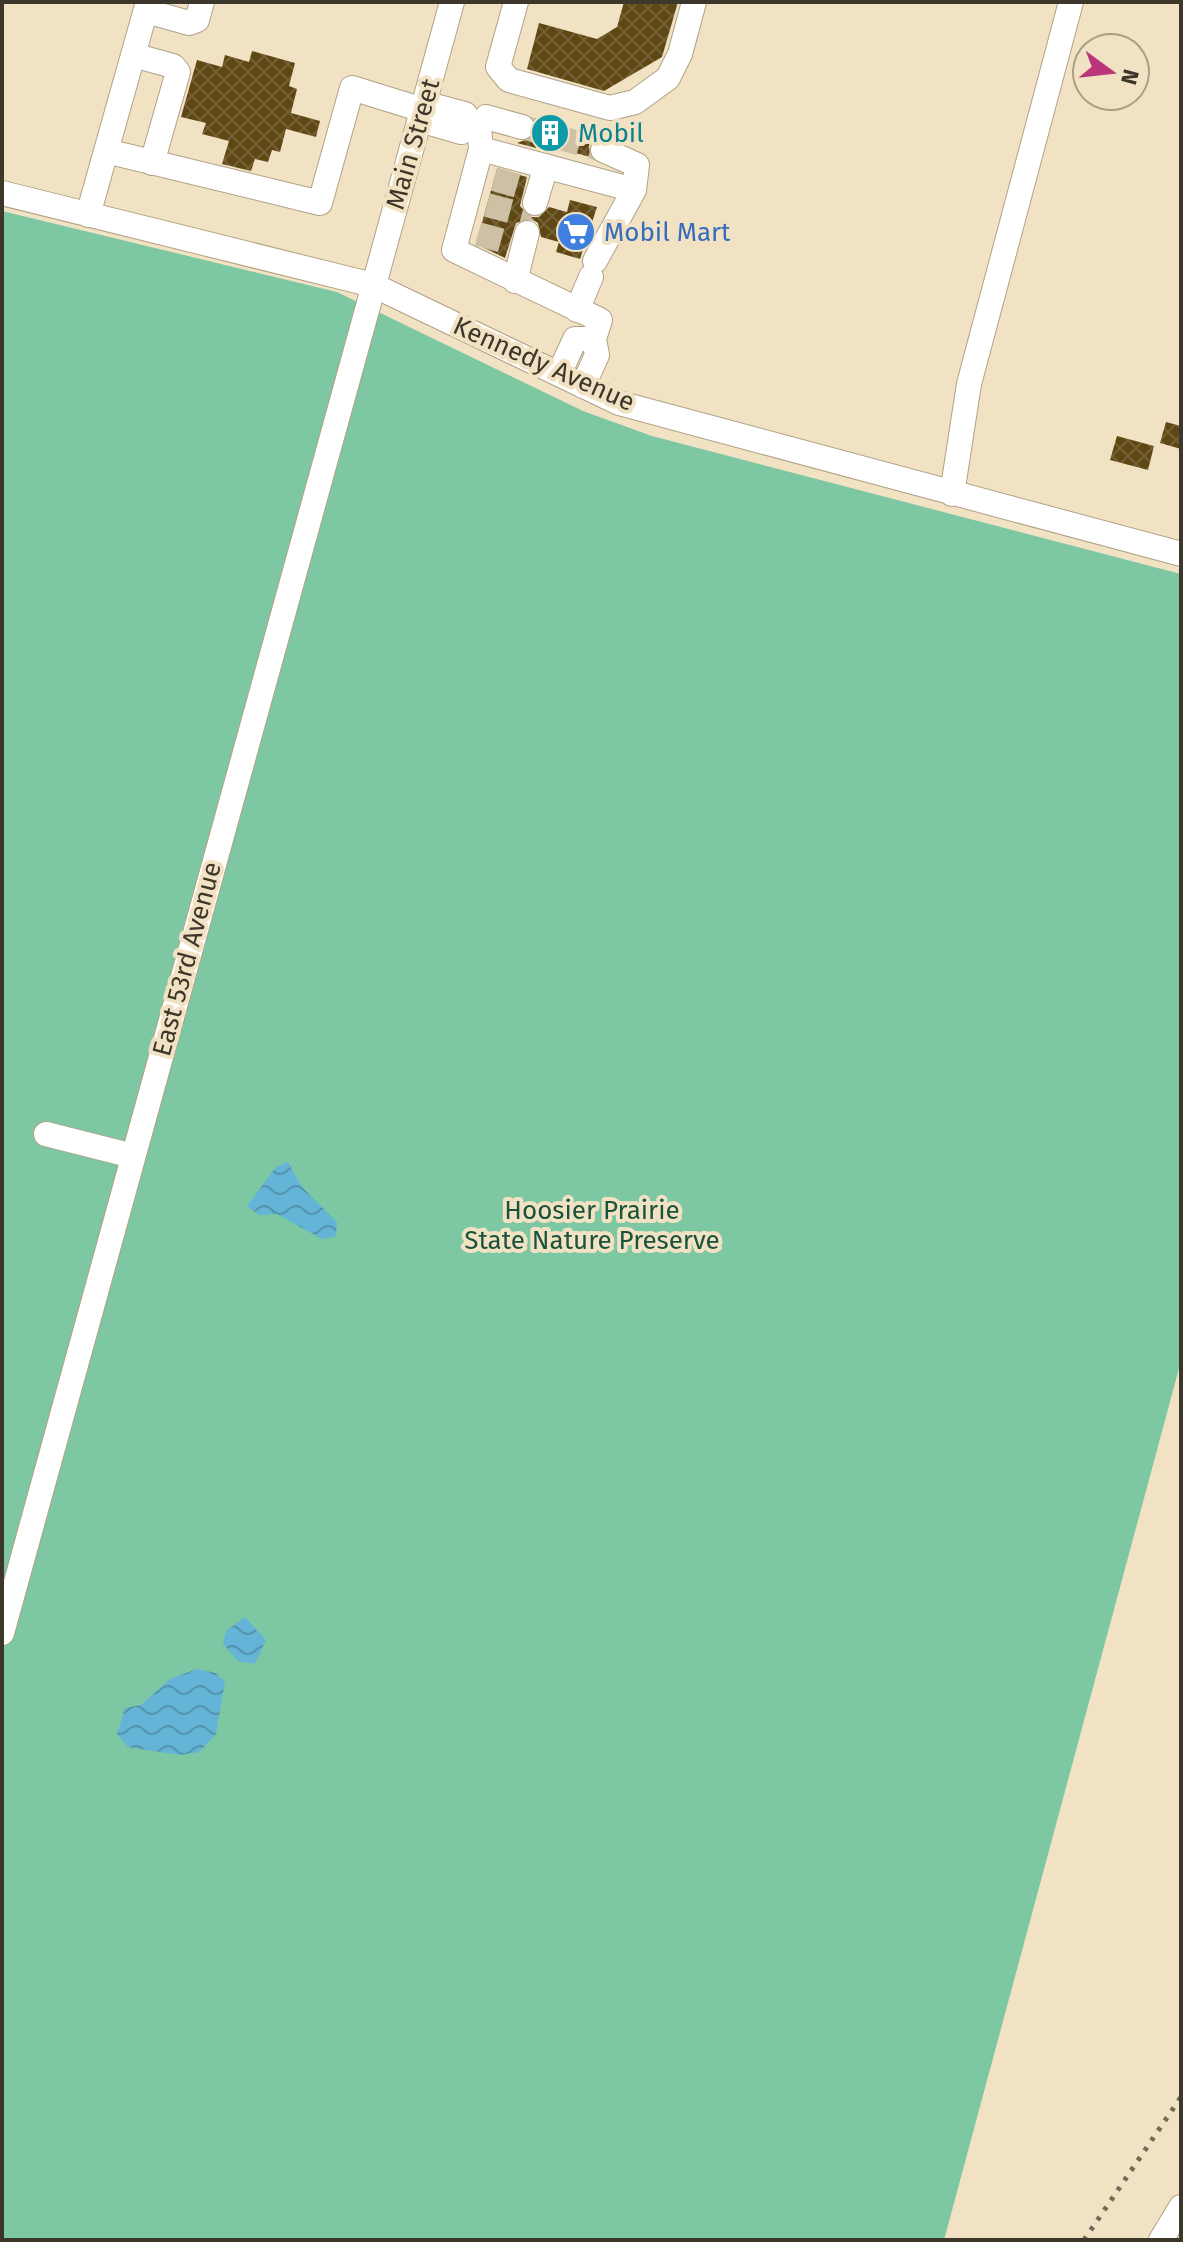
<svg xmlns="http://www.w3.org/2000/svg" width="1183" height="2242" viewBox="0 0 1183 2242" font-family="'Fira Sans',sans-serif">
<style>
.green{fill:#7ec7a3}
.water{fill:url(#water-waves)}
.building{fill:url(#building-cross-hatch)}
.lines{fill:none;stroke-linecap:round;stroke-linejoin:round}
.minor-tunnel{stroke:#cec0a5;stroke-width:24;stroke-dasharray:24 12;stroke-linecap:butt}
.minor-casing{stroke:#b1a286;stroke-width:26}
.minor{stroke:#fff;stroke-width:24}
.rail{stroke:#736a59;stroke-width:5;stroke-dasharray:4 8;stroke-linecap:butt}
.labels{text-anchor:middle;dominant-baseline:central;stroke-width:8;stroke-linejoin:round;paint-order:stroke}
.culture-label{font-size:26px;fill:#0d838f;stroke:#f2e2c4;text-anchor:start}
.street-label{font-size:26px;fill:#3d372b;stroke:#f2e2c4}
.shop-label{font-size:26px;fill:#366cbe;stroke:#f2e2c4;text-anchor:start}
.park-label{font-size:26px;fill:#19533b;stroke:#f2e2c4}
</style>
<defs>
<pattern id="water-waves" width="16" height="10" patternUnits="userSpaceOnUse" patternTransform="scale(2)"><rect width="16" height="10" fill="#63b4d6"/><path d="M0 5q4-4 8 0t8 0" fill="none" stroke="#5393ae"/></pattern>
<pattern id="building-cross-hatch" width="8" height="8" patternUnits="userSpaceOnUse" patternTransform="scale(2)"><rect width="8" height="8" fill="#5e4713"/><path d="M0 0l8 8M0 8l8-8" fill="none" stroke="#736035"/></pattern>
</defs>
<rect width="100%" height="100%" fill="#f2e2c4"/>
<path class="green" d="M2,211L337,292L583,411L652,436L1181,574V1361L944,2240H2Z"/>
<path class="water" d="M288,1162L302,1187L337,1222L336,1236L322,1239L277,1214L259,1215L247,1206L276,1167Z
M245,1617L266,1640L255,1664L238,1661L223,1644L226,1631Z
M197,1669L216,1673L225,1682L216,1734L199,1752L180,1755L128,1747L117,1734L125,1708L141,1705L170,1679Z"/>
<path class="building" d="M624,2H678L662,57L604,91L527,69L539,23L597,39L617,27Z
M252,51L295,63L289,86L297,89L291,113L320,121L316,137L286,129L280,152L272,150L268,162L255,159L251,171L222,164L229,141L202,134L206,123L181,117L197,60L222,67L225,55L249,62Z
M534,118L595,137L589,145L590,157L540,143L536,148L517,143L533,137L537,130Z
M497,169L527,177L520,206L530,217H539L549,207L567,212L570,200L597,207L580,259L556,252L559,242L541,237L538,223L530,218L516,223L505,258L476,244Z
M1166,422L1181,426V449L1160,443Z
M1117,436L1154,446L1148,470L1110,460Z"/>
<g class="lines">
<path class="minor-tunnel" d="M522,127L603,150
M494,179L525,188
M487,205L532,217
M478,234L511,243"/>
<defs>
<path id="minor" d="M148,2L106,151L320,203L352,88L423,110
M516,2L498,67L509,80L610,108L635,102L668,78L680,54L694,2
M146,11L189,23L197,20L202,2
M133,55L173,66L178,72L152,163
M424,103L465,114L468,124L479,127L481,149
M420,120L461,132L468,124
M479,127L486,117L522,127
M2,193L373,285L619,403L1181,554
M535,203L546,166
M88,215L106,151
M595,261L634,190L637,165L603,150
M515,281L527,233
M577,310L591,277
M559,374L575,339H594
M583,386L597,355L594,339L600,320L454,250L481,149L634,190
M952,494L969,384L1071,2
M46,1134L133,1156
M2,1633L452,2
M1161,2240L1181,2207"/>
</defs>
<use href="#minor" class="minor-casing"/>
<use href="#minor" class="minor"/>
<path class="rail" d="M1084,2240L1181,2097"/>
</g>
<defs>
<symbol id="building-disc" viewBox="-11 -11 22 22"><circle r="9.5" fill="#0f9aa8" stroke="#f2e2c4"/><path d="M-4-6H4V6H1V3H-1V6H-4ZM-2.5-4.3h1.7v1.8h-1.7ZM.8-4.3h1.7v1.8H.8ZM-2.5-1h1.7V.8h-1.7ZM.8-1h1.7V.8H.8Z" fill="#fff"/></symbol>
<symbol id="supermarket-disc" viewBox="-11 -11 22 22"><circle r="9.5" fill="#3f7fe0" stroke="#f2e2c4"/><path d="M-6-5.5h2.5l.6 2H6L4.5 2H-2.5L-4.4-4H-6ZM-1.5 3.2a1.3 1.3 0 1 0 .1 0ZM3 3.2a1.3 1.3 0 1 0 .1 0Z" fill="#fff"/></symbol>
</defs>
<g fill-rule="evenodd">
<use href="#building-disc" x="528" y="111" width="44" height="44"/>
<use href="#supermarket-disc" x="554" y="210" width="44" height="44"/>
</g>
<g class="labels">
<g class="culture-label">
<text x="578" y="133">Mobil</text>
</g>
<g class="street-label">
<text transform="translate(413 144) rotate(-74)">Main Street</text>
<text transform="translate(544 364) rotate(24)">Kennedy Avenue</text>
<text transform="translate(187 959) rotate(-75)">East 53rd Avenue</text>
</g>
<g class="shop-label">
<text x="604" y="232">Mobil Mart</text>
</g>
<g class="park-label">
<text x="592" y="1210">Hoosier Prairie<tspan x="592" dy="30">State Nature Preserve</tspan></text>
</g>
</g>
<rect width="1183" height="2242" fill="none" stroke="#3d372b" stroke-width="8"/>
<g transform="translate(1111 72) rotate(105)"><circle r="38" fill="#f2e2c4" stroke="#aa9e87" stroke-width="2"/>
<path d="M0-6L14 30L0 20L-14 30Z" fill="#ba3579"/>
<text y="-12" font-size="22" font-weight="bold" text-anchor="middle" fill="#3d372b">N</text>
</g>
</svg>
